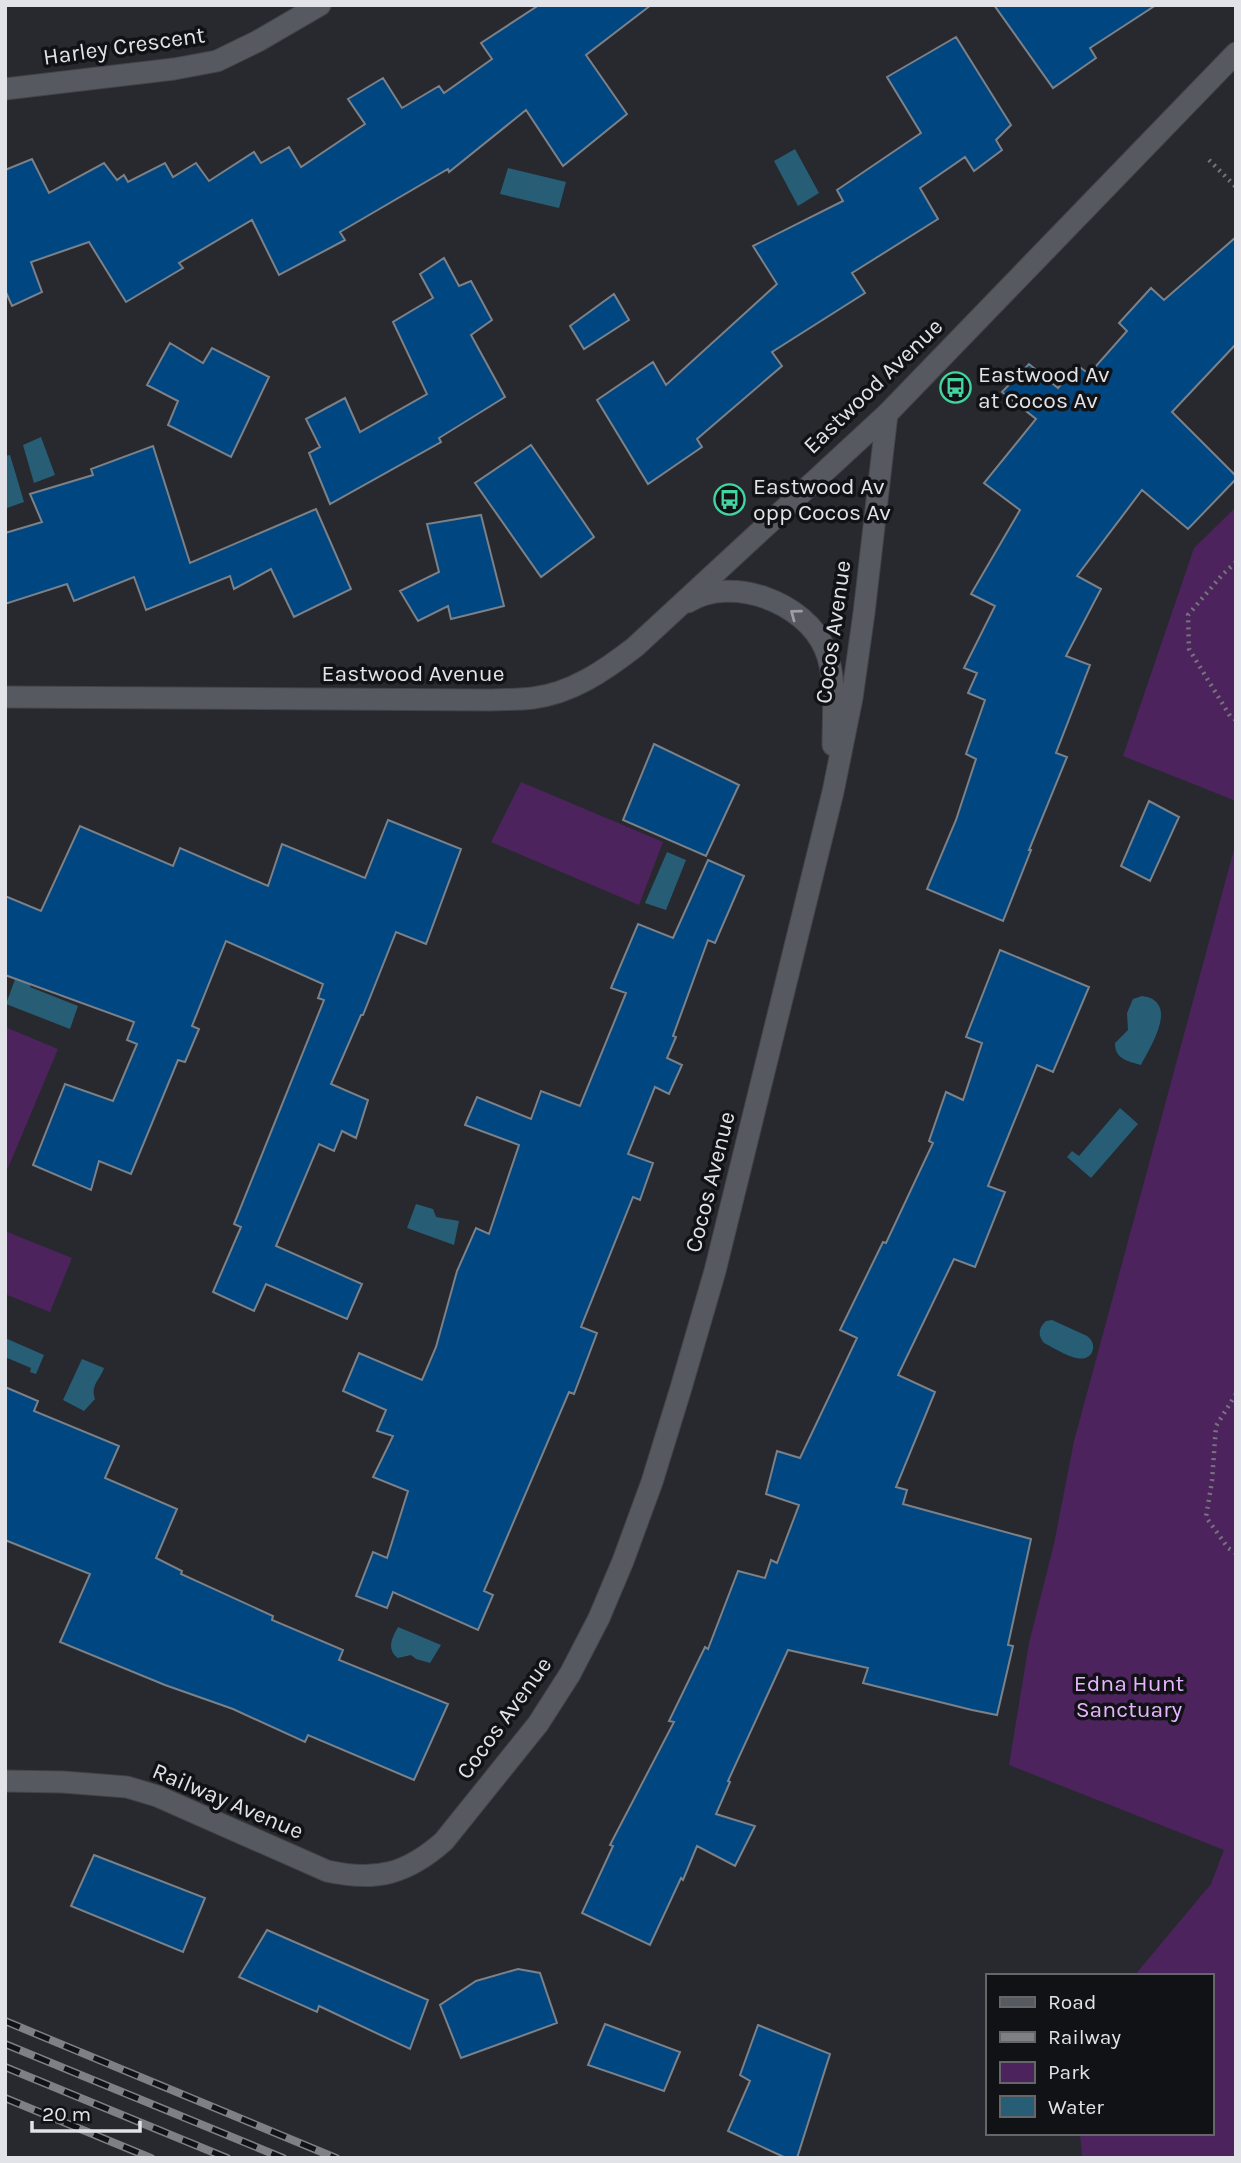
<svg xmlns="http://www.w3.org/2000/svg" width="1241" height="2163" viewBox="0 0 1241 2163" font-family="Karla,sans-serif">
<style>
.green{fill:#4d235d}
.water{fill:#275e76}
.building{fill:#004680;stroke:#7c8188;stroke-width:2}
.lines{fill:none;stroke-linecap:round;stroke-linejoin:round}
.minor-casing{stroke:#424449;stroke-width:23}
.path{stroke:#74757b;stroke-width:4.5;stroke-dasharray:2 5;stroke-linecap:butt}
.minor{stroke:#575960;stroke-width:21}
.rail-casing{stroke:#7e8085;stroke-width:8}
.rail{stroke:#111215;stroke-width:5;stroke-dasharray:16;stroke-linecap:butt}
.oneway{stroke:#9c9ea4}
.labels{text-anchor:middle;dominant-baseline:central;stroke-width:7;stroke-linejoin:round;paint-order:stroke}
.street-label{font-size:23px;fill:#e2e3e8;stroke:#111215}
.poi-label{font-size:23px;fill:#e2e3e8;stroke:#111215;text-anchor:start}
.park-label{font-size:23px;fill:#e9b4ff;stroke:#111215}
</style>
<rect width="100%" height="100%" fill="#27292f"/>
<path class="green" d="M1236,507V801L1123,756L1194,548Z
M521,782L663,842L639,905L491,842Z
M1236,842V2158H1082L1080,2133H1211V1976H1134L1211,1884L1224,1850L1009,1765L1029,1643L1054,1544L1074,1441Z
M5,1027L58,1049L8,1168L5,1167Z
M5,1231L72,1258L50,1312L5,1294Z"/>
<path class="water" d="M795,149L819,193L798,206L774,161Z
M508,168L566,182L559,208L500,194Z
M41,437L55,475L34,483L23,445Z
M10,455L24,502L7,508L5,501V456Z
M667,852L686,860L666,910L645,903Z
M17,974L32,980L30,987L78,1006L70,1029L6,1004Z
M1142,996C1148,997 1153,998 1157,1003C1170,1017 1148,1051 1141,1065C1127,1061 1115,1059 1115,1043L1128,1030L1127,1013L1133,999Z
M1120,1108L1138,1124L1091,1178L1067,1157L1072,1151L1079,1156Z
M416,1204L433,1209L436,1217L459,1221L454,1245L407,1228Z
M1052,1320L1087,1336C1092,1340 1095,1345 1092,1352C1084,1369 1055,1348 1044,1343C1037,1335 1039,1327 1046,1321Z
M5,1338L44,1355L36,1374L30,1372L31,1368L5,1357Z
M82,1359L104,1368C100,1380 90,1385 95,1399L84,1411L63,1400Z
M398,1627L441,1645L430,1663L416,1659L411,1655L398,1658C386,1649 392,1638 398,1627Z"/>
<path class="building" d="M539,5H651L586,55L627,114L563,166L526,110L449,172L448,169L340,232L345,240L279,275L252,220L179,263L183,268L126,302L89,242L31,262L42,292L12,306L5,290V170L32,159L49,193L104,163L117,180L124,175L128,182L165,163L173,177L196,163L209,181L254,152L261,163L289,147L301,167L365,124L348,99L383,78L402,108L439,86L444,93L492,59L481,43Z
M994,5H1156L1090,48L1096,58L1053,88Z
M956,37L1011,125L996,140L1002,150L974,171L965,157L920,188L938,219L852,273L865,293L772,352L782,366L697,439L702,447L648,484L597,400L653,362L666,385L777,284L753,246L843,201L837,190L921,133L887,77Z
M1236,237V344L1172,412L1236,476V479L1188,529L1142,490L1077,576L1101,589L1066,656L1090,665L1056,753L1067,757L1029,850H1031L1003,921L927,889L956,820L976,759L966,754L985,700L968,693L977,673L964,668L995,606L971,594L1020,510L984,483L1036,419L1002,392L1029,364L1058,388L1077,365L1089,374L1127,331L1119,323L1151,288L1164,300Z
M444,258L459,286L471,281L492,320L471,335L505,397L439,438L441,442L330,504L309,453L320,447L306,419L345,398L360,432L427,394L393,322L433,298L420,274Z
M614,294L629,320L584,349L570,326Z
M170,343L203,363L212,348L269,377L231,457L168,425L178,401L147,385Z
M531,445L594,537L541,577L475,483Z
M153,446L190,563L316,509L351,589L294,617L271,569L234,589L230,576L146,610L134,577L74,601L67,584L5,604V533L42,522L30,494L93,475L91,469Z
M481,515L504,606L451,619L448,606L418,621L400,591L439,572L427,524Z
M654,744L739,785L706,856L623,820Z
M1149,801L1179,817L1150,881L1121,866Z
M388,820L461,849L426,944L396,932L363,1015H361L331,1084L368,1100L356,1138L342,1131L334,1151L319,1144L276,1246L362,1284L347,1319L266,1284L254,1311L213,1292L241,1227L234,1224L324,1000L318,998L323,984L226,941L192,1026L199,1029L185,1062L178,1060L131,1174L99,1161L91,1190L33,1165L65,1084L113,1101L137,1044L127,1040L134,1022L5,975V896L41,911L80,826L173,866L180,848L268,886L282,844L365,878Z
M708,860L744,876L715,943L708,940L673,1036L676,1037L667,1058L682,1065L669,1094L655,1087L628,1154L653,1163L640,1200L633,1197L581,1327L597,1333L574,1394L569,1392L484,1591L493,1595L478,1630L393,1592L387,1608L356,1596L373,1552L387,1558L408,1491L373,1477L393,1436L377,1431L386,1410L343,1391L359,1353L422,1380L436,1347L457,1271L476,1228L489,1234L519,1145L465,1125L477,1097L531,1119L541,1091L580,1106L626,993L611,988L638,924L673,938Z
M1000,950L1089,987L1053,1072L1037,1065L988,1186L1005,1192L975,1267L954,1259L898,1375L935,1392L896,1487L907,1490L903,1504L1031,1539L1008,1645L1013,1646L997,1715L972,1710L863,1683L868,1668L788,1650L728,1781L730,1782L716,1814L755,1826L735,1866L697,1846L683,1880L681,1878L650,1945L582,1913L613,1846L610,1845L674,1722L669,1721L705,1647L708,1649L738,1571L765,1578L771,1560L777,1563L799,1505L766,1494L777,1451L800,1458L857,1338L840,1330L883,1242L886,1243L933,1143L929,1141L946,1092L963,1100L982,1043L966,1037Z
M5,1387L38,1401L34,1411L119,1446L105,1478L177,1509L156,1558L182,1571L181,1574L273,1616L272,1620L343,1650L339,1660L448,1704L414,1780L308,1735L305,1742L233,1709L165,1685L60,1642L90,1574L5,1540Z
M94,1855L205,1898L183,1952L71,1906Z
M267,1930L428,2000L410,2049L319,2006L317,2012L239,1977Z
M518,1969L540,1973L557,2023L461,2058L440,2005L476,1981Z
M605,2024L680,2052L664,2091L588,2065Z
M758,2025L830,2054L797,2158H786L728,2131L750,2081L740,2075Z"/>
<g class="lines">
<defs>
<path id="minor" d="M5,89L174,69L217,61L258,41L320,5
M688,602C732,575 805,602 825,649C837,678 833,714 833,745
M5,697L489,700C504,699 519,700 533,698C572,693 604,671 635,647L887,414L1236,53
M5,1781L63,1782L127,1787L157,1796L327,1871C376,1882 407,1874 444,1841L538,1724L570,1674L599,1618L623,1561L652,1482L681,1388L715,1271L833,792L852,698L864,613L887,414"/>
</defs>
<use href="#minor" class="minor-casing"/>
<path class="path" d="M1209,160L1236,187
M1236,562L1222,575L1188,615L1189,649L1230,716L1236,720
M1236,1394L1216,1426L1212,1481L1206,1517L1228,1548L1236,1553"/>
<use href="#minor" class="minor"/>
<defs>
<path id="rail" d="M5,2021L336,2158
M5,2044L283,2158
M5,2067L227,2158
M5,2098L151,2158"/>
</defs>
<use href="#rail" class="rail-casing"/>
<use href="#rail" class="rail"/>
</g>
<defs><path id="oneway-chevron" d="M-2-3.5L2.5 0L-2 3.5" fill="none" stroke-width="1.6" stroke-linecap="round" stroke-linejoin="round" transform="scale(1.75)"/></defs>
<use class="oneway" href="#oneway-chevron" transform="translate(795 614) rotate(-143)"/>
<defs>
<symbol id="bus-ring" viewBox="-11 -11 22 22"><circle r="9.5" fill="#111215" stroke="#44d49f" stroke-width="1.5"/><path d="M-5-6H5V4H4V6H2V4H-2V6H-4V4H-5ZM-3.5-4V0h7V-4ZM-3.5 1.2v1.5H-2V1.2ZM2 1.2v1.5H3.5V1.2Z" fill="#44d49f"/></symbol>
</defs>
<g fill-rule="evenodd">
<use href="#bus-ring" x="938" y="370" width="35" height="35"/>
<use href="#bus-ring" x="712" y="482" width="35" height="35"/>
</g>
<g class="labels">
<g class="street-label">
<text transform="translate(124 46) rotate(-8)">Harley Crescent</text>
<text transform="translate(873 386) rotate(-44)">Eastwood Avenue</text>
<text transform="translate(833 632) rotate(-82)">Cocos Avenue</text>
<text x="413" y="673">Eastwood Avenue</text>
<text transform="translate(710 1182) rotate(-76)">Cocos Avenue</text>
<text transform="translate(504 1718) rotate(-54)">Cocos Avenue</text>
<text transform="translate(228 1801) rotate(23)">Railway Avenue</text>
</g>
<g class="poi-label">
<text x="978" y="374">Eastwood Av<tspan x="978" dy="26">at Cocos Av</tspan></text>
<text x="753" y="486">Eastwood Av<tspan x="753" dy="26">opp Cocos Av</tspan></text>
</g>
<g class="park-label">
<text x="1129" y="1683">Edna Hunt<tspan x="1129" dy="26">Sanctuary</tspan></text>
</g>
</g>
<rect width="1241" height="2163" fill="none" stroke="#e2e3e8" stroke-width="14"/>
<rect x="986" y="1974" width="228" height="161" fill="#111215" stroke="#656669" stroke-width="2"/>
<rect x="1000" y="1997" width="35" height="10" fill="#575960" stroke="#656669" stroke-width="2"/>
<text x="1048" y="2009" font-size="21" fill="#e2e3e8">Road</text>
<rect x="1000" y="2032" width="35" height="10" fill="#7e8085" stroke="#656669" stroke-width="2"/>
<text x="1048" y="2044" font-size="21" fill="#e2e3e8">Railway</text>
<rect x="1000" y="2062" width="35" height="21" fill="#4d235d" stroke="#656669" stroke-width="2"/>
<text x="1048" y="2079" font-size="21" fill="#e2e3e8">Park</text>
<rect x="1000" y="2096" width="35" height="21" fill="#275e76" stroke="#656669" stroke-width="2"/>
<text x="1048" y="2114" font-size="21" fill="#e2e3e8">Water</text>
<path d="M32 2121v10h108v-10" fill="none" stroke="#e2e3e8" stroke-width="3.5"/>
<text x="42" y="2121" font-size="21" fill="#e2e3e8" stroke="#111215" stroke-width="5" paint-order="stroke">20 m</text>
</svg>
